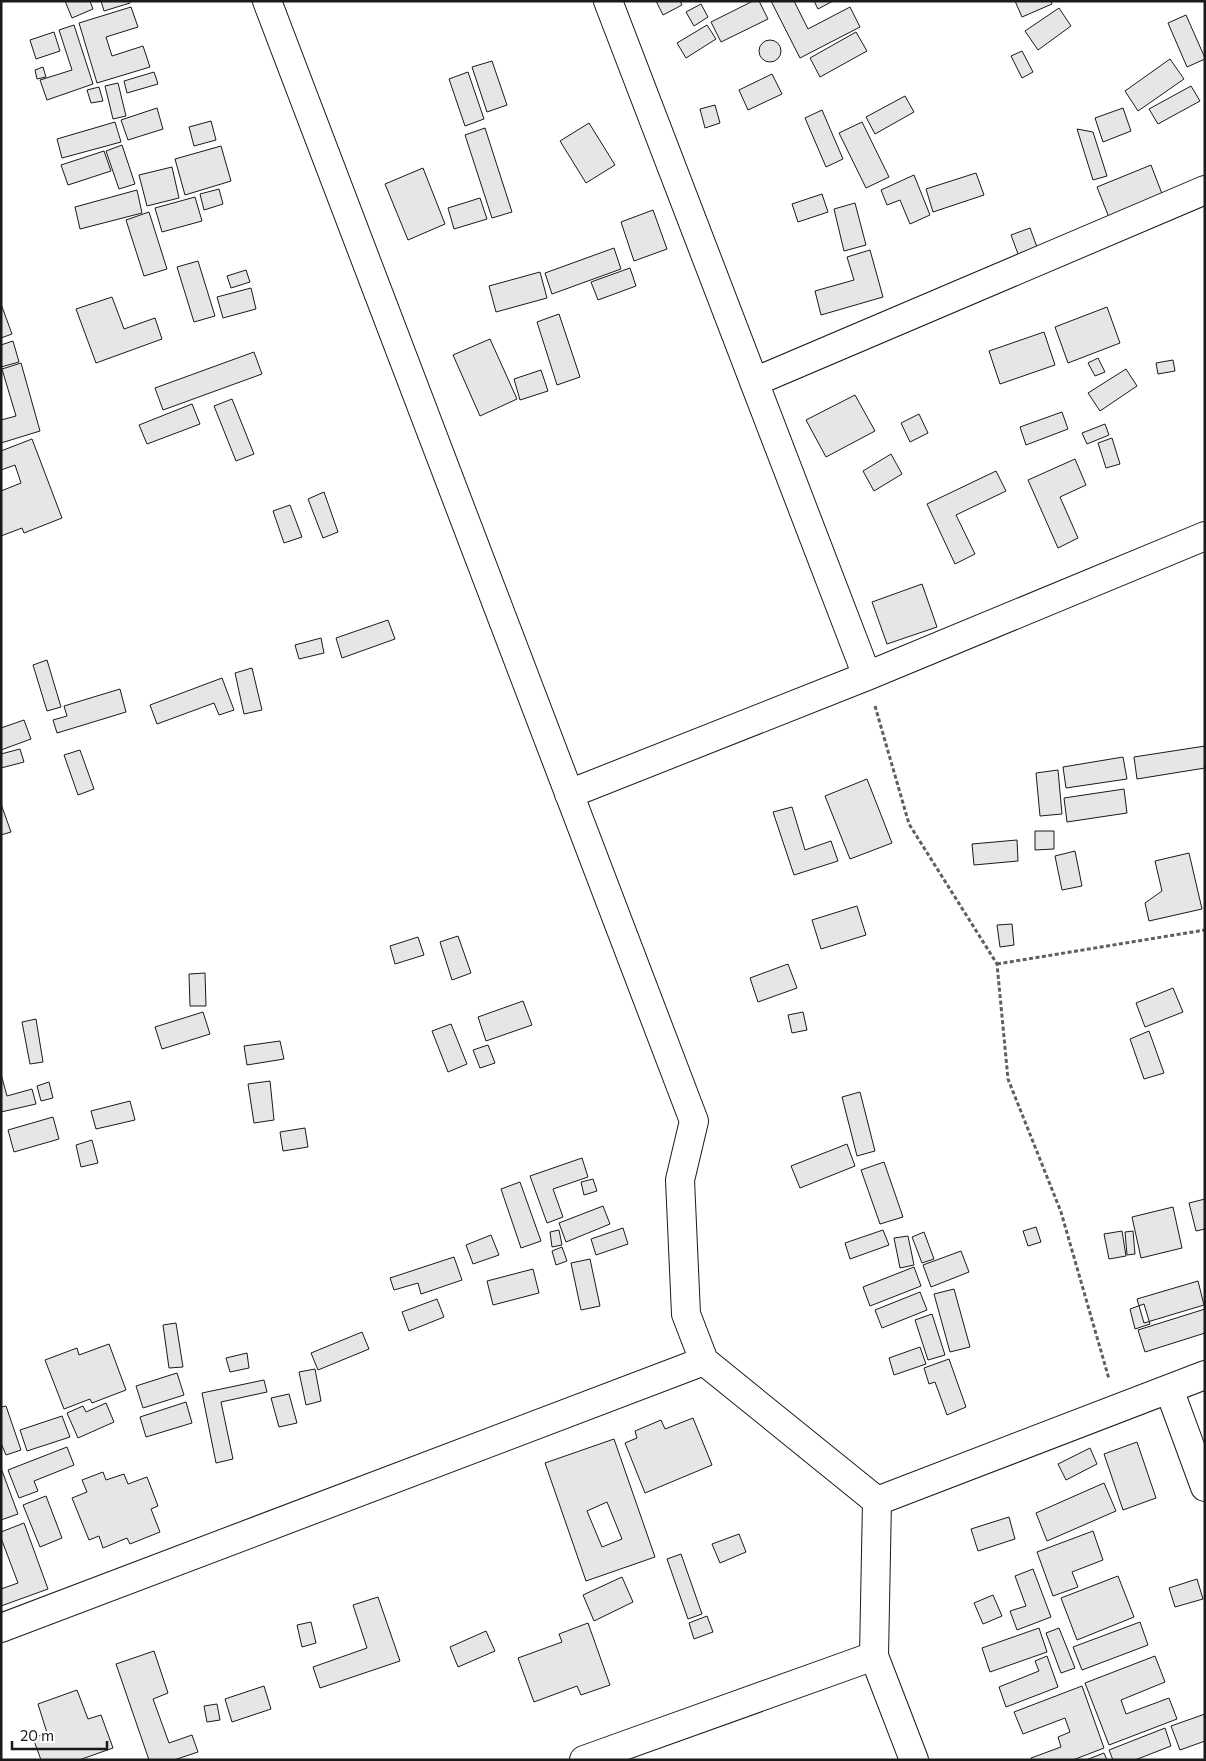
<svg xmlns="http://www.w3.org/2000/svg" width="1206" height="1761" viewBox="0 0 1206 1761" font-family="Commissioner,sans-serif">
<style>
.building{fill:#e6e6e6;stroke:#1a1a1a;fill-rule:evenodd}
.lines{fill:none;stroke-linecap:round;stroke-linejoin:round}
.minor-casing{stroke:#1a1a1a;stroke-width:30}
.path{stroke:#5f5f5f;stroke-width:3;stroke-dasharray:4 2.5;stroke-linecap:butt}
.minor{stroke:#fff;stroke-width:28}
</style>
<rect width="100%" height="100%" fill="#fff"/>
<path class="building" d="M65,1H90L93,9L72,18Z
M101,1H130V3L104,11Z
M656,1H680L682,5L663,15Z
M753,1H759L768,19L721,42L711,22Z
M771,1H794L808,29L850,7L860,27L800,58Z
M814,1H833L818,9Z
M1015,1H1051L1052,4L1022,17Z
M701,4L708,17L694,26L686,12Z
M131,7L138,27L106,37L112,56L143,46L150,67L97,83L79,23Z
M1059,8L1071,26L1038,50L1025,31Z
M1186,15L1205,58V59L1187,67L1168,23Z
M74,25L93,84L47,100L40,80L72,70L59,30Z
M707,25L716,39L686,58L677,43Z
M54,32L60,51L36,59L30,40Z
M856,32L867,51L820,77L810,58Z
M759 51a11 11 0 1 1 22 0a11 11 0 1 1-22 0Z
M1022,51L1033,72L1022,78L1011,56Z
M1170,59L1184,79L1138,111L1125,91Z
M492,61L507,105L487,112L472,67Z
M43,67L46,77L37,79L35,70Z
M154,72L158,84L127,93L124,81Z
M468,72L484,119L465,126L449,79Z
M772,74L782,94L748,110L739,90Z
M118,83L126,116L113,119L105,86Z
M1191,86L1200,101L1158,124L1149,109Z
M99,87L103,101L91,103L87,90Z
M905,96L914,112L875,134L866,117Z
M715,105L720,123L705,128L700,109Z
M157,108L163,129L128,140L121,120Z
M1123,108L1131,131L1103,142L1095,118Z
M822,110L843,159L826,167L805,118Z
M211,121L216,140L194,146L189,127Z
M115,122L121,142L62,158L57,139Z
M862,122L889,177L866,188L839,133Z
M589,123L615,165L586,183L560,141Z
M485,128L512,212L492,218L465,135Z
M1077,129L1093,132L1107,176L1093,180Z
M122,145L135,184L119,189L106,151Z
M221,146L231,181L185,195L175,159Z
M104,151L111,171L68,185L61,165Z
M1151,165L1164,199L1110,220L1097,187Z
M172,167L179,198L147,206L139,175Z
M423,168L445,224L408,240L385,184Z
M976,173L984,195L933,212L926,189Z
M914,175L930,215L910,224L900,200L887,205L881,190Z
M219,189L223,204L204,210L200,194Z
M137,190L142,213L80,229L75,207Z
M822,194L828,212L798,222L792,204Z
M195,197L202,221L162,232L155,208Z
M480,198L487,219L454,229L448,208Z
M855,203L866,245L844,251L834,209Z
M653,210L667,249L634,261L621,222Z
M149,212L167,269L144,276L126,220Z
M1030,228L1037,247L1018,254L1011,235Z
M614,248L621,269L552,294L545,273Z
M870,250L883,297L821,315L815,291L854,280L847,257Z
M198,261L215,316L194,322L177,267Z
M630,268L636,286L598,300L591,282Z
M246,270L250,282L231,288L227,276Z
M540,272L547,298L496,312L489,286Z
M251,288L256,309L223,318L217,297Z
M112,297L124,329L155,318L162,339L96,363L76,309Z
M1,304L12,334L1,338Z
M1107,307L1120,343L1068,363L1055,327Z
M559,314L580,377L557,385L537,322Z
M1044,332L1055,365L1000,384L989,351Z
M490,339L517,399L480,416L453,355Z
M13,341L19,362L1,367V345Z
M254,352L262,374L163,410L155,388Z
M1098,358L1105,372L1095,376L1088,363Z
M1173,360L1175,371L1158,374L1156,363Z
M21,363L40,431L1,443V420L16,416L2,369Z
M1126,369L1137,386L1100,411L1088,393Z
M541,370L548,391L520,400L514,379Z
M855,395L875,431L826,457L806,420Z
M232,399L254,454L236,461L214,406Z
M192,404L200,424L147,444L139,425Z
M1062,412L1068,429L1026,445L1020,427Z
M919,414L928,433L910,442L901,423Z
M1105,424L1109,435L1087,444L1082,433Z
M1112,438L1120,464L1106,468L1098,443Z
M32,439L62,518L24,533L22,528L1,536V491L21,483L15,465L1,470V451Z
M891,454L902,474L874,491L863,471Z
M1075,459L1086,485L1060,497L1078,538L1058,548L1028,480Z
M996,471L1006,491L956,515L975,554L955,564L927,504Z
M324,492L338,532L323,538L308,499Z
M290,505L302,537L284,543L273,511Z
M922,584L937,627L887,644L872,602Z
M388,620L395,639L342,658L336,638Z
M321,638L324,653L299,659L295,645Z
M47,660L61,707L47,711L33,665Z
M252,668L262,710L244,714L235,673Z
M222,678L234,710L219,715L214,703L157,724L150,705Z
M120,689L126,712L57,733L53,720L67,716L64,706Z
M24,720L31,739L1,750V728Z
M1205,746V768L1137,779L1134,757Z
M20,749L24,762L1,768V754Z
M80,750L94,789L78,795L64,755Z
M1123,757L1127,779L1066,788L1063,767Z
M1058,770L1062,814L1040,816L1036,773Z
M867,779L892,843L850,859L825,796Z
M1124,789L1127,813L1067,822L1064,798Z
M1,804L11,832L1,835Z
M792,807L805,850L831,841L838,861L794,875L773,812Z
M1035,831H1054V849L1035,850Z
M1017,840L1018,861L974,865L972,844Z
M1075,851L1082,886L1062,890L1055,856Z
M1189,853L1202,909L1149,921L1145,903L1162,891L1155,861Z
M857,906L866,935L821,949L812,920Z
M1012,924L1014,945L1000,947L997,925Z
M458,936L471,973L452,980L440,942Z
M418,937L424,955L395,964L390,946Z
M788,964L797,988L758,1002L750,978Z
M205,973L206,1006H190L189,974Z
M1173,988L1183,1012L1145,1027L1136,1003Z
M523,1001L532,1025L486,1041L478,1017Z
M203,1012L210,1034L162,1049L155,1027Z
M803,1012L807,1030L792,1033L788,1015Z
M36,1019L43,1062L30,1064L22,1022Z
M451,1024L467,1064L448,1072L432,1031Z
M1149,1031L1164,1073L1144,1079L1130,1039Z
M280,1041L284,1059L247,1065L244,1046Z
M488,1045L495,1063L480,1068L473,1050Z
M1,1074L7,1096L32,1089L36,1104L1,1112Z
M270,1081L274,1120L254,1123L248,1084Z
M49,1082L53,1098L41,1101L37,1086Z
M860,1092L875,1151L857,1156L842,1097Z
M130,1101L135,1120L96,1129L91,1111Z
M53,1117L59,1139L14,1152L8,1130Z
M305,1128L308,1147L283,1151L280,1132Z
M92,1140L98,1163L81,1167L76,1145Z
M847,1144L855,1166L800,1188L791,1166Z
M582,1158L588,1177L553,1189L563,1217L547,1223L530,1176Z
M884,1162L903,1217L880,1224L861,1170Z
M593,1179L597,1191L584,1195L581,1182Z
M520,1182L541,1241L521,1248L501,1189Z
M1205,1199V1229L1196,1231L1189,1203Z
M603,1206L610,1224L566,1242L559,1223Z
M1173,1207L1182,1248L1141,1258L1132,1217Z
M1036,1227L1041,1242L1028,1246L1023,1231Z
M623,1228L628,1244L596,1255L591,1239Z
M559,1230L562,1245L552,1247L550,1232Z
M883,1230L889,1245L850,1259L845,1243Z
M1122,1231L1126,1256L1109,1259L1104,1234Z
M1133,1231L1135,1254L1127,1255L1125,1232Z
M924,1232L934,1259L922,1263L912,1237Z
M491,1235L499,1255L473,1264L466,1245Z
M908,1236L914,1265L900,1268L894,1238Z
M562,1247L567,1261L556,1265L552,1251Z
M961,1251L969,1272L931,1287L923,1265Z
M454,1257L462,1280L421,1294L418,1283L394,1290L390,1278Z
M590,1259L600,1306L581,1310L571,1263Z
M914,1267L921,1286L870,1306L863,1287Z
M533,1269L539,1293L493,1305L487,1281Z
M1198,1281L1204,1305L1144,1323L1137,1299Z
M954,1289L970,1347L950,1352L934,1294Z
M920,1292L927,1310L882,1328L875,1310Z
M437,1299L444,1317L409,1331L402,1312Z
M1144,1304L1150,1324L1135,1329L1130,1309Z
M1205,1309V1333L1145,1352L1138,1330Z
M932,1314L945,1355L928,1360L915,1320Z
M176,1323L183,1367L169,1368L163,1325Z
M362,1332L369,1349L318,1370L311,1353Z
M109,1344L126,1390L92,1403L90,1399L64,1409L45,1360L77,1348L79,1355Z
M920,1347L926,1364L894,1375L889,1358Z
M247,1353L249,1368L230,1372L226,1358Z
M949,1359L966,1407L947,1415L935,1382L929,1384L924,1368Z
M315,1369L321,1401L306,1405L299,1372Z
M177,1373L184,1395L143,1408L136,1386Z
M264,1380L267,1392L221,1402L233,1459L216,1463L202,1393Z
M289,1394L297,1423L279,1427L271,1398Z
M186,1402L192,1423L146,1437L140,1417Z
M106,1403L114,1422L78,1438L67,1413L83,1406L86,1412Z
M6,1406L21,1450L6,1455L1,1443V1407Z
M62,1416L70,1437L27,1451L20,1430Z
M693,1418L712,1465L645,1493L625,1443L637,1438L635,1431L661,1420L665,1429Z
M614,1439L655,1557L586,1581L545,1463ZM607,1502L622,1539L602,1547L587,1511Z
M1137,1442L1156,1498L1123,1510L1104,1454Z
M67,1447L74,1465L34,1481L38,1491L19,1498L8,1470Z
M1090,1448L1097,1464L1066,1480L1058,1464Z
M1,1468L18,1514L1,1520Z
M103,1472L106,1480L124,1474L128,1484L147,1477L158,1506L151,1509L160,1532L130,1544L127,1538L103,1548L99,1536L89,1540L72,1498L87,1492L82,1480Z
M1104,1483L1116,1511L1047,1541L1036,1513Z
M46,1496L62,1538L40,1547L23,1505Z
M1009,1517L1015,1539L978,1551L971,1529Z
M24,1523L48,1589L1,1606V1589L18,1583L1,1538V1532Z
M1093,1531L1103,1560L1072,1572L1078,1587L1053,1596L1037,1552Z
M739,1534L746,1552L720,1563L712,1544Z
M681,1554L702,1614L688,1619L667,1559Z
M1033,1569L1051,1617L1017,1630L1010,1611L1026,1606L1015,1576Z
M1118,1576L1134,1617L1077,1640L1061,1598Z
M622,1577L633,1602L594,1621L583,1595Z
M1197,1579L1203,1599L1175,1607L1169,1588Z
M993,1595L1002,1616L983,1624L974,1603Z
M378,1597L400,1661L320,1688L313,1667L367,1648L353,1605Z
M707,1616L713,1632L694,1639L689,1623Z
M311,1622L316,1643L302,1647L297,1625Z
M1140,1622L1148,1645L1082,1670L1073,1647Z
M588,1623L610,1685L581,1695L577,1686L534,1702L518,1658L562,1642L559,1634Z
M1039,1628L1047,1652L990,1672L982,1648Z
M1059,1628L1075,1668L1061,1673L1046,1633Z
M486,1631L495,1651L458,1667L450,1647Z
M154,1651L168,1693L153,1699L169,1743L192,1735L198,1752L174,1760H149L116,1664Z
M1047,1656L1058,1687L1006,1707L999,1687L1039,1671L1035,1661Z
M1155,1656L1165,1682L1121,1700L1126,1714L1169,1698L1177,1719L1109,1745L1085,1683Z
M264,1686L271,1709L232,1722L225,1699Z
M1082,1686L1104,1748L1073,1760H1031V1758L1061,1747L1058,1737L1070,1732L1065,1718L1023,1734L1014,1712Z
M77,1690L88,1719L101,1715L113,1748L79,1760H41L33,1738L47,1733L38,1704Z
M217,1704L220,1720L207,1722L204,1706Z
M1205,1714V1741L1180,1750L1171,1726Z
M1165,1728L1171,1746L1135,1760H1113L1109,1750Z
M1104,1753L1107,1760H1086Z"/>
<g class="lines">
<defs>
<path id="minor" d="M267,1L694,1121L680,1180L686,1314L704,1361L877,1501
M608,1L867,676
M754,382L1205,190
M569,794L867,676L1205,536
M1169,1389L1205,1487
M877,1501L1205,1375
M877,1501L874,1656L914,1760
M1,1628L704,1361
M584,1760L874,1656"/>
</defs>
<use href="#minor" class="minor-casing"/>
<path class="path" d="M875,706L909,824L997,964L1008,1079L1061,1212L1109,1379
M997,964L1205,930"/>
<use href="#minor" class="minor"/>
</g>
<rect width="1206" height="1761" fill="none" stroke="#1a1a1a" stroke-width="5"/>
<path d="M12 1741v8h95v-8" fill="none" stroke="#1a1a1a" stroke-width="2.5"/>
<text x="20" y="1741" font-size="15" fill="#1a1a1a" stroke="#ffffff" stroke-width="4" paint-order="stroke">20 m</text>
</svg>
